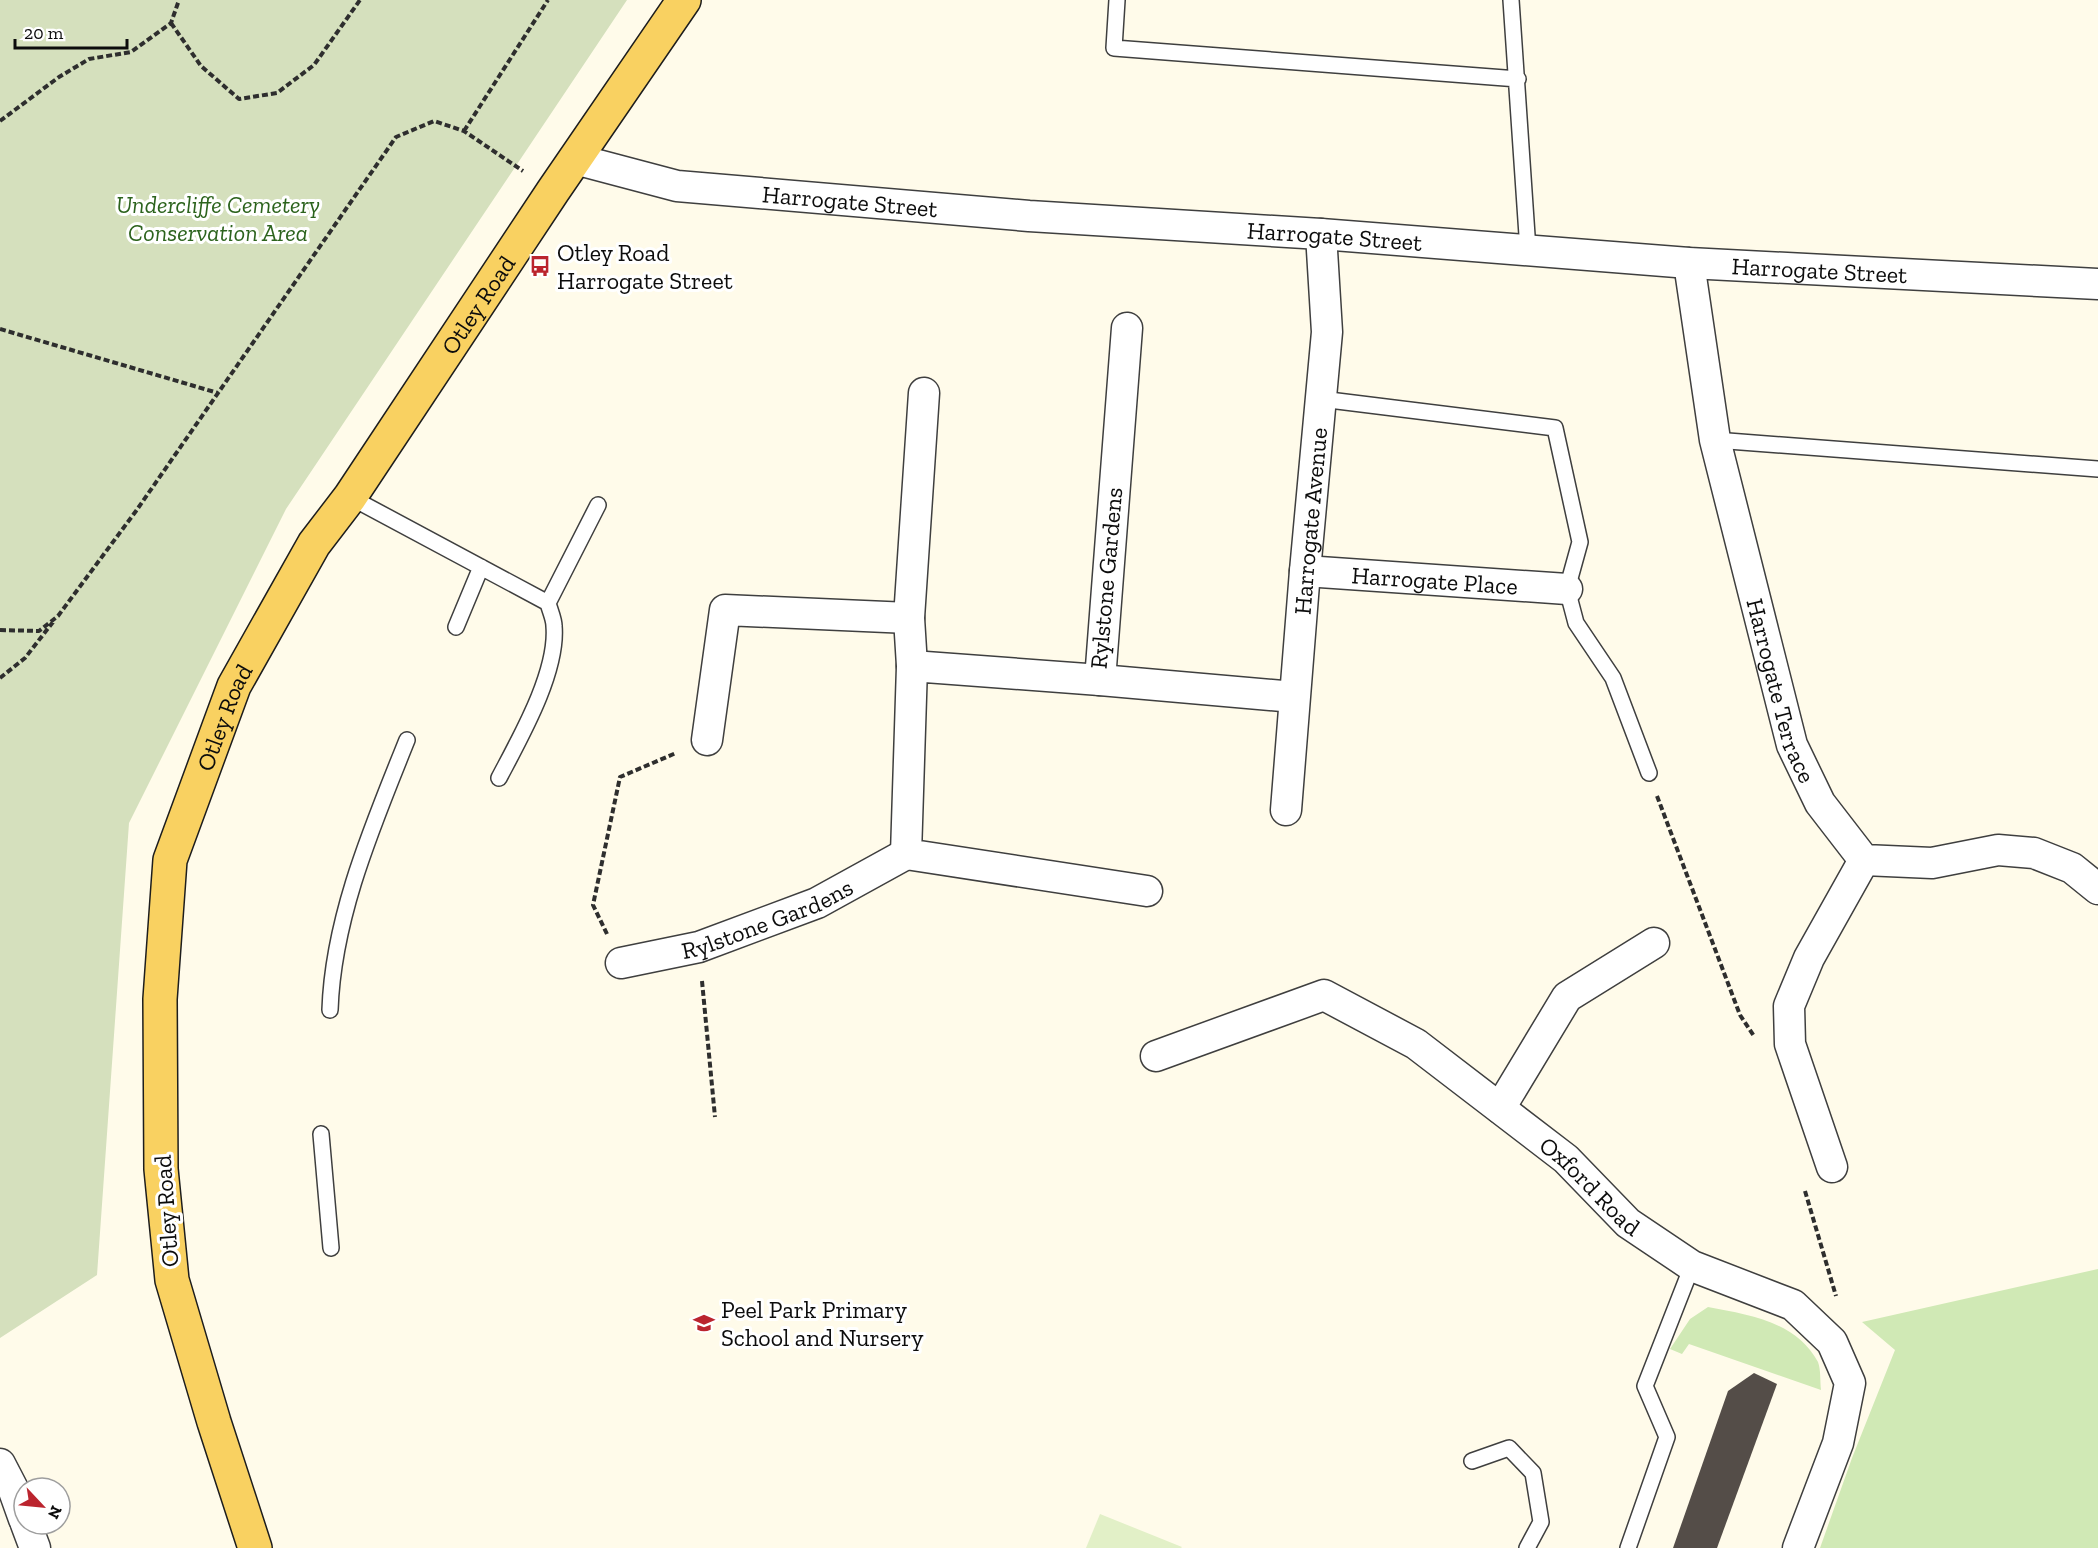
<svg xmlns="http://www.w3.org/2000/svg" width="2098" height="1548" viewBox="0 0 2098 1548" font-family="'Zilla Slab',serif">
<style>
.green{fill:#d0e9b5}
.cemetery{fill:#d5e0bd}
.pitch{fill:#e2f0c7}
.building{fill:#544d48}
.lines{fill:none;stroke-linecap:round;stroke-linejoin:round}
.lane-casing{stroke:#3f3f3f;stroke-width:18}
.street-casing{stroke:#3f3f3f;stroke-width:33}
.primary-casing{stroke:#1d1d1d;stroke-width:36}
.path{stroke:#2e2e2e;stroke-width:4;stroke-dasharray:6 3;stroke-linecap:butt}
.lane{stroke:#fff;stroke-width:15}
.street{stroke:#fff;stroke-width:30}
.primary{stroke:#f9d161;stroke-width:33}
.labels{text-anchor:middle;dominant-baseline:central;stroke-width:6;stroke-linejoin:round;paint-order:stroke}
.street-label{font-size:24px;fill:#0c0c0c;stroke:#fff}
.park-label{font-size:24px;font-style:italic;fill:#2c631d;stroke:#fff}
.poi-label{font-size:24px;fill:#0c0c0c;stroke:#fff;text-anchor:start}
</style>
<rect width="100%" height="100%" fill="#fffbea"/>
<path class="green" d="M2098,1269V1548H1820L1852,1458L1895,1350L1862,1322Z
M1708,1307C1749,1315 1796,1321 1818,1362C1821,1370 1820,1382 1821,1390L1689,1344L1682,1354L1670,1349L1690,1319Z"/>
<path class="cemetery" d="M0,0H627L286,509L129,823L97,1275L0,1338Z"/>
<path class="pitch" d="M1100,1514L1182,1547L1181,1548H1086Z"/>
<path class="building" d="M1754,1373L1777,1384L1717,1548H1673L1728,1391Z"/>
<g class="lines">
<defs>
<path id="lane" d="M1117,0L1114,48L1518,79
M1511,0L1528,250
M1321,399L1555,428L1580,542L1567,589L1576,623L1613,678L1649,773
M1715,440L2098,469
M350,497L548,603C550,611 554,619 554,626C558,672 520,738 499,778
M548,603L598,505
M456,627L481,567
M330,1010C333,917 373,825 407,740
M321,1134L331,1248
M1472,1461L1509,1448L1533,1473L1541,1522L1527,1548
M1628,1548L1667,1437L1645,1386L1692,1266"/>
<g id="street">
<path id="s1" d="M575,159L677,186L1029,216L1321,234L1689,263L2098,284"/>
<path id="s2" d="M1689,263L1715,440L1792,745L1820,803L1864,860L1932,863L1998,850L2034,853L2072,868L2098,889"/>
<path d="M1127,328L1100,680L912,666L906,854L1147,891"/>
<path id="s3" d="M1305,571L1567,589"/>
<path d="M912,666L909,618L924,393"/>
<path d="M1100,680L1294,697"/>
<path d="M707,740L725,610L909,618"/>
<path id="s4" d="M1286,810L1305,571L1327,332L1321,234"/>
<path id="s5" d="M621,963L699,947L817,903L906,854"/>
<path id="s6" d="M1156,1056L1324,995L1416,1044L1566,1159L1628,1223L1692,1266L1793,1305L1832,1342L1850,1383L1838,1443L1798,1548"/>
<path d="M1500,1108L1567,997L1654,943"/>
<path d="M1832,1167L1790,1044L1789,1006L1809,958L1864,860"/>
<path d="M0,1464L14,1491L24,1519"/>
<path d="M26,1524L35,1548"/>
</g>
<g id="primary">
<path id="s7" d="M255,1548L214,1422L172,1280L161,1169L160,999L170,860L234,686L314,544L350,497L553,191L684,0"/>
</g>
</defs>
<use href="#lane" class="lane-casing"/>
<use href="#street" class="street-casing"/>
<use href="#primary" class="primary-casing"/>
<path class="path" d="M171,23L201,66L239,99L277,93L314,65L360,0
M0,121L59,77L89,59L131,52L171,23L179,0
M464,131L548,0
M0,329L218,393
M0,630L39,631L58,616L136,511L396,137L434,121L464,131L523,171
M0,678L25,658L53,622
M1657,796L1740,1015L1754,1036
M607,934L593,905L620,777L676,753
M702,981L715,1117
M1805,1191L1836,1296"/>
<use href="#lane" class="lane"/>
<use href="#street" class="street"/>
<use href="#primary" class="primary"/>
</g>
<defs>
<symbol id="bus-bare" viewBox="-9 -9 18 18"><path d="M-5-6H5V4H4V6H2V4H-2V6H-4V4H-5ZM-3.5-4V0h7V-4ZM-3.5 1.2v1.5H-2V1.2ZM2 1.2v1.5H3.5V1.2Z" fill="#bb242e" stroke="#fff" stroke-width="2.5" paint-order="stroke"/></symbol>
<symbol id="school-bare" viewBox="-9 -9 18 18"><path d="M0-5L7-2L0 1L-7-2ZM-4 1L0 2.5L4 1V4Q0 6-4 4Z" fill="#bb242e" stroke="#fff" stroke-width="2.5" paint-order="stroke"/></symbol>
</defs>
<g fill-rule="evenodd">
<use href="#bus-bare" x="525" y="251" width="30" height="30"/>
<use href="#school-bare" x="689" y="1308" width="30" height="30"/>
</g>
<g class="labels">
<g class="street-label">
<text stroke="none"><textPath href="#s1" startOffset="279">Harrogate Street</textPath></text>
<text stroke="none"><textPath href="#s1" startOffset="765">Harrogate Street</textPath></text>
<text stroke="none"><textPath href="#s1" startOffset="1251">Harrogate Street</textPath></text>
<text stroke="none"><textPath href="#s7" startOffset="1340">Otley Road</textPath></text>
<text stroke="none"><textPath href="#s4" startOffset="290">Harrogate Avenue</textPath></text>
<text transform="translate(1106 578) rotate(-85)">Rylstone Gardens</text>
<text stroke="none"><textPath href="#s3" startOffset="130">Harrogate Place</textPath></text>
<text stroke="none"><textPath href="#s2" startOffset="438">Harrogate Terrace</textPath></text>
<text stroke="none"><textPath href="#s7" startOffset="854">Otley Road</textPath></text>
<text stroke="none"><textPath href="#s5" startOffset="153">Rylstone Gardens</textPath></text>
<text stroke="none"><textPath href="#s6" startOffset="508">Oxford Road</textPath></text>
<text transform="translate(166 1211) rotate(-94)">Otley Road</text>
</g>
<g class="park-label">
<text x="218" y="204">Undercliffe Cemetery<tspan x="218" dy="28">Conservation Area</tspan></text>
</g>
<g class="poi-label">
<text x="557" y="252">Otley Road<tspan x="557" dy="28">Harrogate Street</tspan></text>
<text x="721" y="1309">Peel Park Primary<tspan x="721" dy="28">School and Nursery</tspan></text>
</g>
</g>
<g transform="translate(42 1506) rotate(116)"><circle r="28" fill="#ffffff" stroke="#9e9e9e" stroke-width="1.5"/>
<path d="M0-4.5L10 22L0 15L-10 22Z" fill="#bb242e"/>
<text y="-9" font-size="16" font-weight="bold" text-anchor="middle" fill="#0c0c0c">N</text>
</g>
<path d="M15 39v9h112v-9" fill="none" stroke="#0c0c0c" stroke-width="3"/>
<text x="24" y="39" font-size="18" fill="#0c0c0c" stroke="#ffffff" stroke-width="4.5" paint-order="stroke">20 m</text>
</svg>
